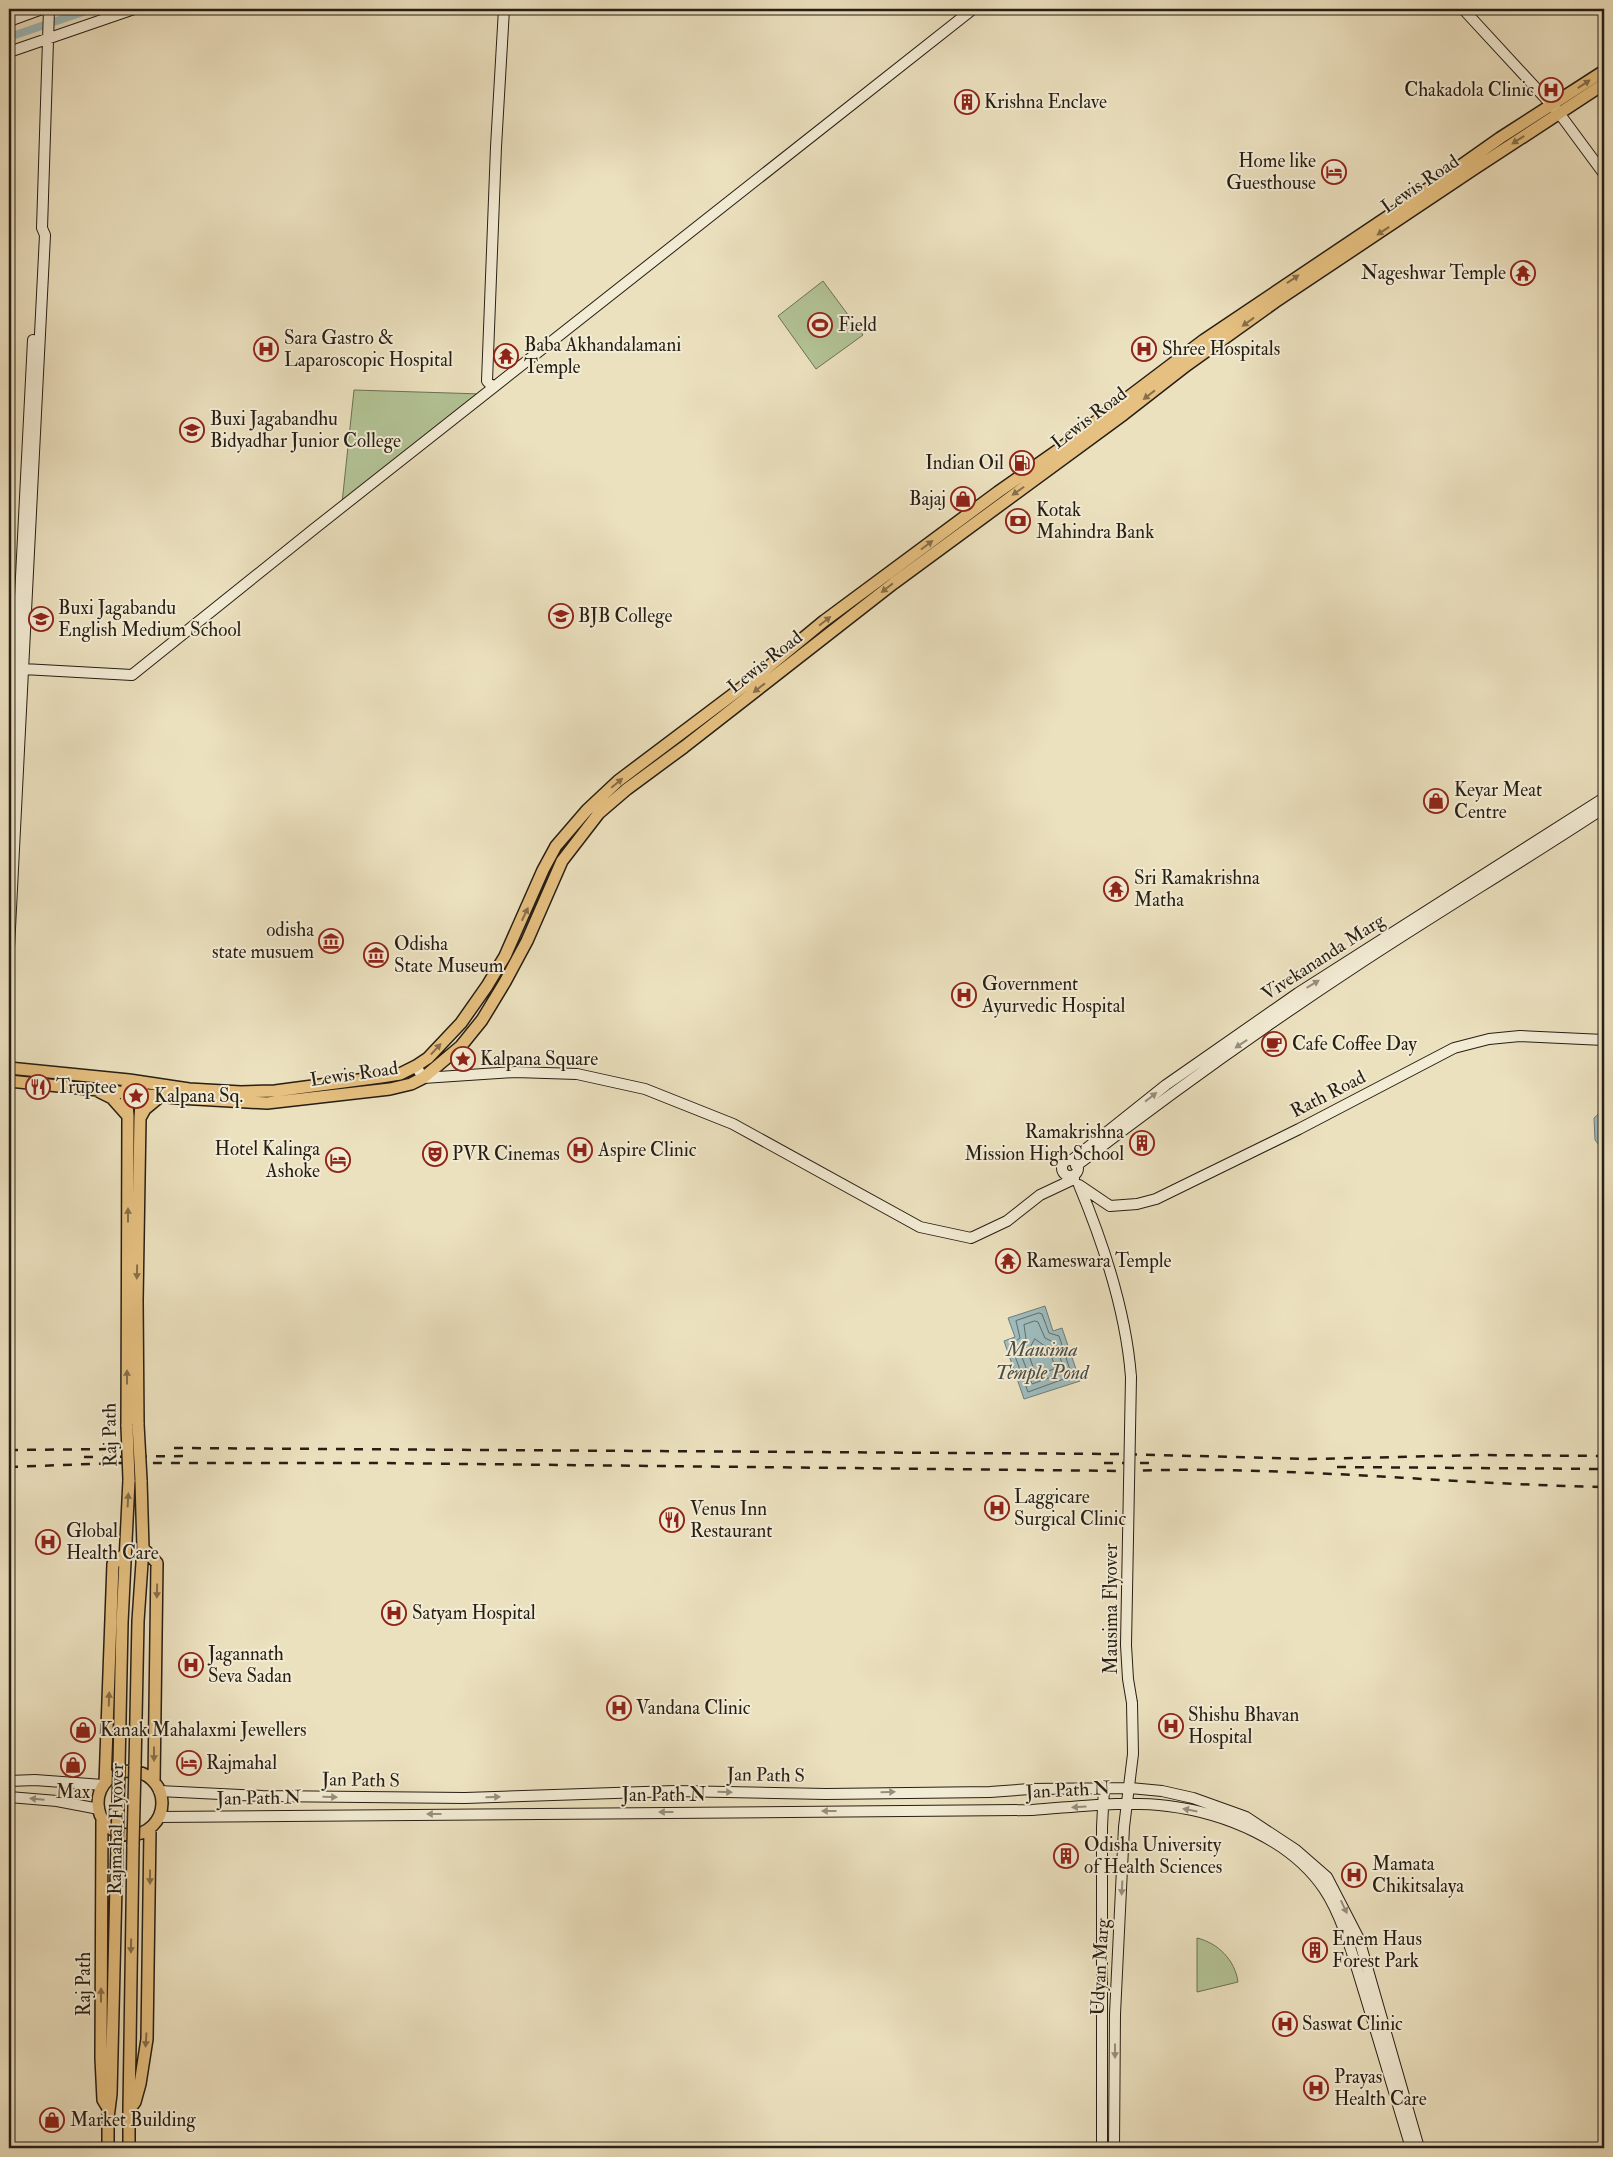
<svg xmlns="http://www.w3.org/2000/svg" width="1613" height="2157" viewBox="0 0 1613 2157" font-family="'IM FELL Double Pica',serif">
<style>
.green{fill:#b3c496;stroke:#6c7155}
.water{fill:#9ebbbd;stroke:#6e7c79}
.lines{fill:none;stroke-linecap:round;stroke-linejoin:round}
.shore{stroke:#626c68;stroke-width:1}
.canal{stroke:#9ebbbd;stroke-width:8}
.secondary-casing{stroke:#261e14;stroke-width:12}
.primary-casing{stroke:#261e14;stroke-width:14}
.secondary{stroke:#f3ecd5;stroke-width:10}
.primary{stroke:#e6c080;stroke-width:11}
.rail{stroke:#261e14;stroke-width:2.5;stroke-dasharray:9 9;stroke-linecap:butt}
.secondary-bridge-casing{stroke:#261e14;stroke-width:12;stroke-linecap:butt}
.primary-bridge-casing{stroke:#261e14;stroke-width:14;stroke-linecap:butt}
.secondary-bridge{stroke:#f3ecd5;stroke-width:10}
.primary-bridge{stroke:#e6c080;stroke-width:11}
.oneway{fill:#866f4a}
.oneway2{fill:#978f7e}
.labels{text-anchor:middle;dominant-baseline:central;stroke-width:4;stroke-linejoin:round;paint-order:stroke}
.poi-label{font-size:19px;fill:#261e14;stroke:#f3ecd5;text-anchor:start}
.street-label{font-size:19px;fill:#261e14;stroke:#f3ecd5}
.water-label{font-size:20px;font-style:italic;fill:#4a4d47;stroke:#f3ecd5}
</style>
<rect width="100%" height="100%" fill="#ece1bf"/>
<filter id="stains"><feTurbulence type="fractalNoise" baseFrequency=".004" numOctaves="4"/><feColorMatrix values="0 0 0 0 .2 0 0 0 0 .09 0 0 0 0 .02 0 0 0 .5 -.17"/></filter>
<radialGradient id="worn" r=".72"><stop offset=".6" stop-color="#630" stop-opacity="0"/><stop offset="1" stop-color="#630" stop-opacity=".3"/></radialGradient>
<path class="green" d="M823,281L863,335L816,369L778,316Z
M354,390L482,394L342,503Z
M1197,1938C1218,1943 1235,1960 1238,1982L1197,1992Z"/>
<path class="water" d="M1603,1110L1604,1111V1151L1595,1140L1594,1118Z
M1045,1306L1053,1331L1062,1328L1080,1381L1024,1399L1004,1341L1015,1337L1008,1318Z"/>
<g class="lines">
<path class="shore" d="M1039,1313L1042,1314L1049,1333L1059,1336L1072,1376L1028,1392L1011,1345L1020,1338L1016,1321Z
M1035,1321L1038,1322L1045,1338L1055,1343L1065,1372L1032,1384L1019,1349L1026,1339L1024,1325Z
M1035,1339L1049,1349L1055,1367L1054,1369L1037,1375L1035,1373L1028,1352Z"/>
<path class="canal" d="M9,37L92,9"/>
<defs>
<path id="secondary" d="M1463,9L1559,113L1604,174
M9,21L42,9
M9,52L134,9
M493,387L487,381L496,147L504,9
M23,669L132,675L314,529L973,9
M9,813L33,340
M9,948L45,235L42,228L49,9
M416,1066L423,1078L515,1072L577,1074L645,1089L733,1124L920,1227L971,1238L1007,1221L1040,1195L1074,1179
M1072,1160L1166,1085L1298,993L1604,798
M1062 1168a8 8 0 1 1 16 0a8 8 0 1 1-16 0Z
M1076,1166C1167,1096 1260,1029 1356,966C1438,912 1522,862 1604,808
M1079,1185L1110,1206L1137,1204L1156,1199L1299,1129L1454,1048L1489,1039L1520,1036L1604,1040
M1079,1185C1104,1245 1126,1311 1131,1377
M9,1781L35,1780L103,1785
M159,1791L262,1796L465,1798L675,1791L826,1794L990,1792L1030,1789L1130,1788L1162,1791L1193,1798L1246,1817L1296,1850L1327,1877L1359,1939L1419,2148
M9,1797L57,1801L99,1809
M159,1817L1032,1810C1076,1807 1124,1800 1168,1806C1225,1813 1291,1840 1324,1889C1343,1917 1355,1963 1365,1995C1380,2046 1396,2097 1411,2148
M1102,2148V1827L1104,1788
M1114,2148L1115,2014L1124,1827L1133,1754L1132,1703"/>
<path id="primary" d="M9,1068L129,1080L189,1089L241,1092L275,1091L381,1077L400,1074L416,1066L428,1058L461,1023L487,986L505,956L543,870L556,846L587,810L618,781L756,677L824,621L998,492L1061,448L1204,340L1399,209L1500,138L1604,71
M9,1081L178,1098L267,1103L390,1089L411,1084L423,1078L461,1046L482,1020L505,982L527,941L562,861L599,813L627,789L684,747L894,583L1124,414L1187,365L1275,302L1474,169L1604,84
M100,1092L112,1098L128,1116
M140,1118L145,1109L162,1095
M138,1424L137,1301L140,1118L142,1088
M127,1426L128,1116L126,1093L127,1086
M143,1548L157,1563L154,1782
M119,1766L122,1623L129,1480
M135,1766L138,1621L143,1548L141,1480
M98 1803a32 32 0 1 1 64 0a32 32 0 1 1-64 0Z
M105,1783L113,1564L125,1554
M102,1819L101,2058L103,2100L109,2110
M129,2110L133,1845
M108,2148V2118L111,2094L117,1844
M129,2148V2110L135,2102L140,2084L147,2039L150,1829"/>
</defs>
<use href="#secondary" class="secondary-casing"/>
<use href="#primary" class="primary-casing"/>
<use href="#secondary" class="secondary"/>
<use href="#primary" class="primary"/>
<path class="rail" d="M174,1448L1118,1454L1311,1459L1481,1455L1604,1456
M9,1450L112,1449
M84,1457L187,1456
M1104,1463H1149
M9,1467L117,1463H376L1125,1471C1285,1465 1444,1484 1604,1487
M1337,1467L1604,1469"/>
<defs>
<path id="secondary-bridge" d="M1131,1377L1126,1645L1128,1679L1132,1703"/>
<path id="primary-bridge" d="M138,1424L141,1480
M127,1426L129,1480
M117,1844L119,1766
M133,1845L135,1766"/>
</defs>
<use href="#secondary-bridge" class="secondary-bridge-casing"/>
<use href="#primary-bridge" class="primary-bridge-casing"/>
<use href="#secondary-bridge" class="secondary-bridge"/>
<use href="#primary-bridge" class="primary-bridge"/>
</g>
<defs><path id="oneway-solid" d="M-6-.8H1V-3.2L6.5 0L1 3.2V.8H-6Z" transform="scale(1.25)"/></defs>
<g class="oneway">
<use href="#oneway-solid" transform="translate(1584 84) rotate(-33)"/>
<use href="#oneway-solid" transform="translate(1518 140) rotate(147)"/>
<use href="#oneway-solid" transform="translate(1383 231) rotate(146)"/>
<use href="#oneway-solid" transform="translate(1293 279) rotate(-34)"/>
<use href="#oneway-solid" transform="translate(1248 322) rotate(144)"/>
<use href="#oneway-solid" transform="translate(1149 395) rotate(142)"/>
<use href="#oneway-solid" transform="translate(1018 491) rotate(145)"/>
<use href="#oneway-solid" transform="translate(927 545) rotate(-37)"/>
<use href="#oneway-solid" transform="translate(887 588) rotate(142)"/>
<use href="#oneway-solid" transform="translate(825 621) rotate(-38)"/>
<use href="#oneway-solid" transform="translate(759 688) rotate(142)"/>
<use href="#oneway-solid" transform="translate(617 783) rotate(-40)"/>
<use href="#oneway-solid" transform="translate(525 914) rotate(-65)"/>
<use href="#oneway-solid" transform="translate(436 1049) rotate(-47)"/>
<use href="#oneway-solid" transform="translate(128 1215) rotate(-90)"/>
<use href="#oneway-solid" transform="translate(137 1272) rotate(91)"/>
<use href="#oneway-solid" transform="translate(127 1377) rotate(-90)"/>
<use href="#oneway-solid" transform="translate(128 1500) rotate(-87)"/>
<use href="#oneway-solid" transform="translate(157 1591) rotate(91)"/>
<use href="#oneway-solid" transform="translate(109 1699) rotate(-88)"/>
<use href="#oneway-solid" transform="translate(154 1754) rotate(90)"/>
<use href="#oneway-solid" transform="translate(150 1877) rotate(90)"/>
<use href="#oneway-solid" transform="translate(131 1946) rotate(91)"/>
<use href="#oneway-solid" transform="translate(101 1995) rotate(-90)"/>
<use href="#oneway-solid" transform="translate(146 2040) rotate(94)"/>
</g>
<g class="oneway2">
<use href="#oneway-solid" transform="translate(1313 984) rotate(-31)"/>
<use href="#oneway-solid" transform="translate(1241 1044) rotate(146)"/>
<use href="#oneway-solid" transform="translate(1151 1097) rotate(-38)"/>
<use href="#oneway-solid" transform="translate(725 1792) rotate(1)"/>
<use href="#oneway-solid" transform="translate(888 1792) rotate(-2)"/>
<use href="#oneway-solid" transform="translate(330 1797) rotate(1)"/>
<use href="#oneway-solid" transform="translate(493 1797) rotate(-2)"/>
<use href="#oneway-solid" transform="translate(37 1799) rotate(-175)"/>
<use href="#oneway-solid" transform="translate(1079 1807) rotate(176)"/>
<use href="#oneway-solid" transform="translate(1190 1810) rotate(-169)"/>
<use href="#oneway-solid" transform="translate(829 1811) rotate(180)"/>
<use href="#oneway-solid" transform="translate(666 1812) rotate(180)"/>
<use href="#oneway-solid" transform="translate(434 1814) rotate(180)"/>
<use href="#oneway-solid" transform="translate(1122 1888) rotate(93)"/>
<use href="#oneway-solid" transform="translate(1344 1907) rotate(65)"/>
<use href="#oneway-solid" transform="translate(1115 2051) rotate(90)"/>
</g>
<defs>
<symbol id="hospital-ring" viewBox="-11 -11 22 22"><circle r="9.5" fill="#f3ecd5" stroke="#8f2418" stroke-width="1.5"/><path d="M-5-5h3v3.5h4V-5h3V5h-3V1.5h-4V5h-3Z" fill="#8f2418"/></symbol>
<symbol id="building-ring" viewBox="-11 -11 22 22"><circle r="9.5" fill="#f3ecd5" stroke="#8f2418" stroke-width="1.5"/><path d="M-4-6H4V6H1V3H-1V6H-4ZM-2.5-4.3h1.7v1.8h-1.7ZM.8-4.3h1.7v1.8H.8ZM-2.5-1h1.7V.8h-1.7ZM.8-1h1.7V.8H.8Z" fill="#8f2418"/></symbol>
<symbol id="hotel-ring" viewBox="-11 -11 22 22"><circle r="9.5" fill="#f3ecd5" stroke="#8f2418" stroke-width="1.5"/><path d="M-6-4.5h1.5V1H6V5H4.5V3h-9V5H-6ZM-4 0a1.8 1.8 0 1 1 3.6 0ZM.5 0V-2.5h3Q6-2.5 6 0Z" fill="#8f2418"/></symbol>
<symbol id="temple-ring" viewBox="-11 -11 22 22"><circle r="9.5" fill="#f3ecd5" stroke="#8f2418" stroke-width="1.5"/><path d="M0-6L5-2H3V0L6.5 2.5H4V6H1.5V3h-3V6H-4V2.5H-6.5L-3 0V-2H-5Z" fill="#8f2418"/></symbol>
<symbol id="stadium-ring" viewBox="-11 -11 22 22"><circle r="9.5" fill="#f3ecd5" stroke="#8f2418" stroke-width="1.5"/><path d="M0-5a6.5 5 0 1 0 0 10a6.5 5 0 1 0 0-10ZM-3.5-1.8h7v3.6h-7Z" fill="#8f2418"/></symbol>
<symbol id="university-ring" viewBox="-11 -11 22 22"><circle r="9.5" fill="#f3ecd5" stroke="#8f2418" stroke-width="1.5"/><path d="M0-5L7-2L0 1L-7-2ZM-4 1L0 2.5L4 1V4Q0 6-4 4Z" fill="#8f2418"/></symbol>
<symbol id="fuel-ring" viewBox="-11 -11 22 22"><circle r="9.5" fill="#f3ecd5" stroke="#8f2418" stroke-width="1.5"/><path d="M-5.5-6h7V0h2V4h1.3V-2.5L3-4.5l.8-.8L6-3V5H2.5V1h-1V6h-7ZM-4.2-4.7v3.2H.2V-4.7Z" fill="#8f2418"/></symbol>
<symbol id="shop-ring" viewBox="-11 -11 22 22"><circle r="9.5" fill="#f3ecd5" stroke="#8f2418" stroke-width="1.5"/><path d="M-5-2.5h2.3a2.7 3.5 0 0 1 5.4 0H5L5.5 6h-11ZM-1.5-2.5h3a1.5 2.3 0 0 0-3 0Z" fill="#8f2418"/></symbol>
<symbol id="bank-ring" viewBox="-11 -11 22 22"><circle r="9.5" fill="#f3ecd5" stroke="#8f2418" stroke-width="1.5"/><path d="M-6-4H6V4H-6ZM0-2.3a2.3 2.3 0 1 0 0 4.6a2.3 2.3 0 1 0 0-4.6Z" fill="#8f2418"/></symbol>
<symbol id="school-ring" viewBox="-11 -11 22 22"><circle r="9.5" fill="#f3ecd5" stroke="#8f2418" stroke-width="1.5"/><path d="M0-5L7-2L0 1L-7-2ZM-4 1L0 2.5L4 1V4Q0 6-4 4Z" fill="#8f2418"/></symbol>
<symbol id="museum-ring" viewBox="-11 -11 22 22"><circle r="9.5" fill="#f3ecd5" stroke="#8f2418" stroke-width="1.5"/><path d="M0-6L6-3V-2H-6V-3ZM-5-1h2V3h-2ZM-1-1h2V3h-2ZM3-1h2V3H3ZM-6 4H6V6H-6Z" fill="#8f2418"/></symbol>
<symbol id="cafe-ring" viewBox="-11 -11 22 22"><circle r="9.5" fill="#f3ecd5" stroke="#8f2418" stroke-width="1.5"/><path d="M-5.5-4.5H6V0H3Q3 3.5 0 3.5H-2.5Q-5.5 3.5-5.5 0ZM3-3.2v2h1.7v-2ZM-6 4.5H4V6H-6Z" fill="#8f2418"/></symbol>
<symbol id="sight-ring" viewBox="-11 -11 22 22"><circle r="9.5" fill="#f3ecd5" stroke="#8f2418" stroke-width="1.5"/><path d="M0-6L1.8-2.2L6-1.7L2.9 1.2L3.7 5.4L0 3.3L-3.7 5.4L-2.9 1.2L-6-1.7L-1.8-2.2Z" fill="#8f2418"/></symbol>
<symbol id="restaurant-ring" viewBox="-11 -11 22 22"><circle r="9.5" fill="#f3ecd5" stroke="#8f2418" stroke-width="1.5"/><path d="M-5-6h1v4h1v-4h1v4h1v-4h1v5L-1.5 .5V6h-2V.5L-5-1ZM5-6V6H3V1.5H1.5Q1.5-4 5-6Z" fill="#8f2418"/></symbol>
<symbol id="theatre-ring" viewBox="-11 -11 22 22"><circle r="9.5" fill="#f3ecd5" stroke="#8f2418" stroke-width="1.5"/><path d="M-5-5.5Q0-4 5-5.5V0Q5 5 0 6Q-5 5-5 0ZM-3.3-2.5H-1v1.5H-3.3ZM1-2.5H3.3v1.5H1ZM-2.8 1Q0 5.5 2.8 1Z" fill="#8f2418"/></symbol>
</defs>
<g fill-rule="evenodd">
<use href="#hospital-ring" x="1537" y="76" width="28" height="28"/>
<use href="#building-ring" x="953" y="88" width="28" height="28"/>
<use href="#hotel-ring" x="1320" y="158" width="28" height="28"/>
<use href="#temple-ring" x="1509" y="259" width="28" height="28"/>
<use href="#stadium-ring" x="806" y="311" width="28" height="28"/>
<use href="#hospital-ring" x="252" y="335" width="28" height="28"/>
<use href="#hospital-ring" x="1130" y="335" width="28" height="28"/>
<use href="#temple-ring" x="492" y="342" width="28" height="28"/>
<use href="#university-ring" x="178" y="416" width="28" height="28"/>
<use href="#fuel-ring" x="1008" y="449" width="28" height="28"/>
<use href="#shop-ring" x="949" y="485" width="28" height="28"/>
<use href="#bank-ring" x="1004" y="507" width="28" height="28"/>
<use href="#university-ring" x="547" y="602" width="28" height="28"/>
<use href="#school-ring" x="27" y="605" width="28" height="28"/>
<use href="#shop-ring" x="1422" y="787" width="28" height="28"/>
<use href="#temple-ring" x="1102" y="875" width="28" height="28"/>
<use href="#museum-ring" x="317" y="927" width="28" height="28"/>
<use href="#museum-ring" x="362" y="941" width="28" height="28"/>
<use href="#hospital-ring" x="950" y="981" width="28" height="28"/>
<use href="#cafe-ring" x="1260" y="1030" width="28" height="28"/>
<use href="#sight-ring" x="449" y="1045" width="28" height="28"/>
<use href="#restaurant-ring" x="24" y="1073" width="28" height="28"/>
<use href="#sight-ring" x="122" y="1082" width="28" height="28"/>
<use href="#building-ring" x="1128" y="1129" width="28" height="28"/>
<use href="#hospital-ring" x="566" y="1136" width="28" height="28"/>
<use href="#theatre-ring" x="421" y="1140" width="28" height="28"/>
<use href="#hotel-ring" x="324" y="1146" width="28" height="28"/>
<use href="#temple-ring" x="994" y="1247" width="28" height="28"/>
<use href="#hospital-ring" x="983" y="1494" width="28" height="28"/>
<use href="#restaurant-ring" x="658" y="1506" width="28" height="28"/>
<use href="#hospital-ring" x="34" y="1528" width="28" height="28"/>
<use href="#hospital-ring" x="380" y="1599" width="28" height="28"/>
<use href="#hospital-ring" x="177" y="1651" width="28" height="28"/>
<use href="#hospital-ring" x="605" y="1694" width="28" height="28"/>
<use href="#hospital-ring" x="1157" y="1712" width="28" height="28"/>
<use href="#shop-ring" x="69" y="1716" width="28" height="28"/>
<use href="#hotel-ring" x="175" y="1749" width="28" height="28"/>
<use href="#shop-ring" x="59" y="1751" width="28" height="28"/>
<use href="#building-ring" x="1052" y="1842" width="28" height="28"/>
<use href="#hospital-ring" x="1340" y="1861" width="28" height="28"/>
<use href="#building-ring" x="1301" y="1936" width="28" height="28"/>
<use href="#hospital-ring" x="1271" y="2010" width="28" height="28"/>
<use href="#hospital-ring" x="1302" y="2074" width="28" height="28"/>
<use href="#shop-ring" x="38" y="2106" width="28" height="28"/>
</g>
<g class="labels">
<g class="poi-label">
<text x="1534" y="90" text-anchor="end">Chakadola Clinic</text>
<text x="984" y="102">Krishna Enclave</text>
<text x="1316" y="161" text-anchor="end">Home like<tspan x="1316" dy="22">Guesthouse</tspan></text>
<text x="1506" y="273" text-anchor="end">Nageshwar Temple</text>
<text x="838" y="325">Field</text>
<text x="284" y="338">Sara Gastro &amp;<tspan x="284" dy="22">Laparoscopic Hospital</tspan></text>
<text x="524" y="345">Baba Akhandalamani<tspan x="524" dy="22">Temple</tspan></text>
<text x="1162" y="349">Shree Hospitals</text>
<text x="210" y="419">Buxi Jagabandhu<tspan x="210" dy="22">Bidyadhar Junior College</tspan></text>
<text x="1004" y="463" text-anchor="end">Indian Oil</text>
<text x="946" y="499" text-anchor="end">Bajaj</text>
<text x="1036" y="510">Kotak<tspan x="1036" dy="22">Mahindra Bank</tspan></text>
<text x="58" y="608">Buxi Jagabandu<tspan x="58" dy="22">English Medium School</tspan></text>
<text x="578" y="616">BJB College</text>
<text x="1454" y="790">Keyar Meat<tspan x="1454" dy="22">Centre</tspan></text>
<text x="1134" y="878">Sri Ramakrishna<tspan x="1134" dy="22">Matha</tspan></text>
<text x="314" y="930" text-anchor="end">odisha<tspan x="314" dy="22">state musuem</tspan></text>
<text x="394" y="944">Odisha<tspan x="394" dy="22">State Museum</tspan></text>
<text x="982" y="984">Government<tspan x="982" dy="22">Ayurvedic Hospital</tspan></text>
<text x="1292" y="1044">Cafe Coffee Day</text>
<text x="480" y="1059">Kalpana Square</text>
<text x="56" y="1087">Truptee</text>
<text x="154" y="1096">Kalpana Sq.</text>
<text x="1124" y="1132" text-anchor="end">Ramakrishna<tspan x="1124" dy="22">Mission High School</tspan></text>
<text x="320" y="1149" text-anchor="end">Hotel Kalinga<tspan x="320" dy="22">Ashoke</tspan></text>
<text x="598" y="1150">Aspire Clinic</text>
<text x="452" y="1154">PVR Cinemas</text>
<text x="1026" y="1261">Rameswara Temple</text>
<text x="1014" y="1497">Laggicare<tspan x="1014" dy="22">Surgical Clinic</tspan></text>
<text x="690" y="1509">Venus Inn<tspan x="690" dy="22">Restaurant</tspan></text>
<text x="66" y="1531">Global<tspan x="66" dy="22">Health Care</tspan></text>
<text x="412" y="1613">Satyam Hospital</text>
<text x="208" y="1654">Jagannath<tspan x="208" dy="22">Seva Sadan</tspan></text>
<text x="636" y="1708">Vandana Clinic</text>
<text x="1188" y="1715">Shishu Bhavan<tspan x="1188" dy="22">Hospital</tspan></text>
<text x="100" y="1730">Kanak Mahalaxmi Jewellers</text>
<text x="206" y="1763">Rajmahal</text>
<text x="73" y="1792" text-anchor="middle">Max</text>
<text x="1084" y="1845">Odisha University<tspan x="1084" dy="22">of Health Sciences</tspan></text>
<text x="1372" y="1864">Mamata<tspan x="1372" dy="22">Chikitsalaya</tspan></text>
<text x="1332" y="1939">Enem Haus<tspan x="1332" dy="22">Forest Park</tspan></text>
<text x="1302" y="2024">Saswat Clinic</text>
<text x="1334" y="2077">Prayas<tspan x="1334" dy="22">Health Care</tspan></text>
<text x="70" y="2120">Market Building</text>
</g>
<g class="street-label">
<text transform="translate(1420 184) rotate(-34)">Lewis Road</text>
<text transform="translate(1089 418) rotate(-37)">Lewis Road</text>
<text transform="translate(765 662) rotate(-38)">Lewis Road</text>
<text transform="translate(1323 957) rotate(-33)">Vivekananda Marg</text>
<text transform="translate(354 1074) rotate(-8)">Lewis Road</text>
<text transform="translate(1328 1094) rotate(-27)">Rath Road</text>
<text transform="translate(110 1435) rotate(-91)">Raj Path</text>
<text transform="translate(1111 1609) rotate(-90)">Mausima Flyover</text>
<text transform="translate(766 1775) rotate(1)">Jan Path S</text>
<text transform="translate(361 1780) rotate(1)">Jan Path S</text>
<text transform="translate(1068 1790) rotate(-3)">Jan Path N</text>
<text x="664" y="1795">Jan Path N</text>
<text transform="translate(259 1798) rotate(-1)">Jan Path N</text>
<text transform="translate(116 1829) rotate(-89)">Rajmahal Flyover</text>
<text transform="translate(1100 1967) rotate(-87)">Udyan Marg</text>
<text transform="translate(84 1984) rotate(-90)">Raj Path</text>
</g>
<g class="water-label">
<text x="1042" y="1349">Mausima<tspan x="1042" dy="23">Temple Pond</tspan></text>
</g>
</g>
<rect width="1613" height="2157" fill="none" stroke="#ece1bf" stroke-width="30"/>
<rect x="10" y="10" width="1593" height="2137" fill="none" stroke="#261e14" stroke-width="2.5"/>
<rect x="15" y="15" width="1583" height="2127" fill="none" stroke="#261e14"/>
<rect width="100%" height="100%" filter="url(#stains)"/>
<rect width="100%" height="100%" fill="url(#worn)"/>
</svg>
